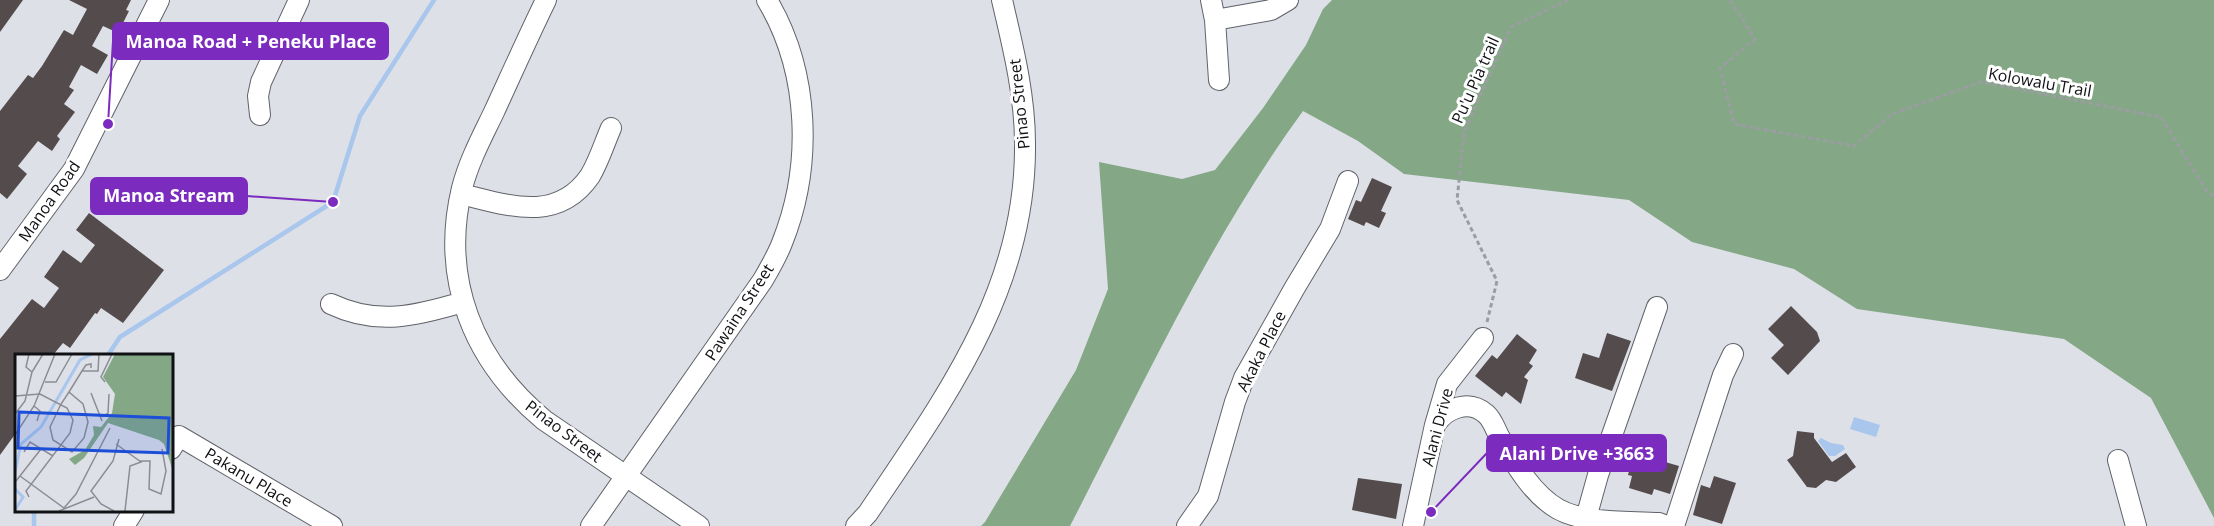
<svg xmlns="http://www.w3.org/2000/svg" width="2214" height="526" viewBox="0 0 2214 526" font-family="'Open Sans',sans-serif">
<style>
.forest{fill:#84a886}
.water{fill:#a9c6ed}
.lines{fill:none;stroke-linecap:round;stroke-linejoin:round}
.stream{stroke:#a9c6ed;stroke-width:4.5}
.building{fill:#544c4c}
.minor-casing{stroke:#61636a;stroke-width:22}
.path{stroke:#9b9da3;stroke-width:3;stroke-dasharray:4.5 3;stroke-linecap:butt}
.minor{stroke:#fff;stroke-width:20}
.labels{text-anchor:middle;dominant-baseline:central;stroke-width:6;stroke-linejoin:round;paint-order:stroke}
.street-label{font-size:16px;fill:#101114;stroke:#fff}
.inset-river{fill:none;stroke:#a9c6ed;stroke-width:3}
.inset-road{fill:none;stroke:#8c8d93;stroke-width:1.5}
.view{fill:#1d4ed8;fill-opacity:0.15;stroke:#1d4ed8;stroke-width:3}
.inset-edge{fill:none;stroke:#101114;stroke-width:3}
.leader{fill:none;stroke:#7b2cbf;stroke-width:2}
.callout-dot{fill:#7b2cbf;stroke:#fff;stroke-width:2}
.callout{fill:#7b2cbf;stroke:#7b2cbf;stroke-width:2}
.callout-label{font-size:18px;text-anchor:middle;font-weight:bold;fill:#fff}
</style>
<rect width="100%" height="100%" fill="#dee0e8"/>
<path class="forest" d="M1332,0H2214V518L2151,398L2064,339L1857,309L1794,269L1692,242L1629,200L1404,174L1358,141L1303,111C1209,240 1143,385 1070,526H981L985,522L1076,370L1108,289L1099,162L1182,179L1215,170L1263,108L1306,45L1323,9Z"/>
<path class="water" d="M1854,417L1880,425L1876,437L1850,429Z
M1821,438L1831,443L1843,445L1845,449L1835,456H1829L1818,441Z"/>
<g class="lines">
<path class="stream" d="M108,355L120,337L333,202L360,116L434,0
M34,526V510"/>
</g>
<path class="building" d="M0,0H23L0,32Z
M69,0H131L126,10L129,11L118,33L103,26L92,46L108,55L97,74L81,65L69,87L74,90L64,104L75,112L57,136L60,139L52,151L38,141L18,166L27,174L7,199L0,193V111L28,75L33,78L42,66L64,30L73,35L87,9Z
M1372,178L1392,187L1381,211L1386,213L1379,228L1366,222L1364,226L1348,219L1356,200L1361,202Z
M89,213L164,270L123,323L101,308L97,314L95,313L70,348L63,343L53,355H16V433L0,455V339L32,299L44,308L59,288L44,277L63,250L81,263L95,245L76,230Z
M1791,306L1817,332L1820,341L1788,375L1771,358L1784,345L1768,329Z
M1607,333L1631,341L1612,391L1575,378L1583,353L1599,358Z
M1517,334L1537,350L1529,363L1533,366L1524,377L1528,380L1521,404L1506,392L1502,397L1475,376L1492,355L1497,359Z
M1797,431L1814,433V438L1832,462L1846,453L1856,467L1836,482L1826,480L1816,488L1807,487L1787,460L1793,456Z
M1622,443L1650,451L1648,457L1679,466L1670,494L1654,489L1652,495L1629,488L1632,476L1628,475L1629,471L1614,467Z
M1714,476L1736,483L1722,524L1693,515L1701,485L1710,488Z
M1358,478L1402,484L1396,519L1352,510Z"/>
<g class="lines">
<defs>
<path id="minor" d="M546,0C528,37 511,75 494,112C482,137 469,161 462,188C440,279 473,361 544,420L699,526
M1211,0L1215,20L1219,80
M1215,20L1271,10L1288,0
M260,115L258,96L261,82L299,0
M461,194C507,205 557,224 590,176C599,161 604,144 611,128
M0,270L74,169L159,0
M331,304C377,326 416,316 463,302
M1435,425C1446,408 1469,399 1486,414C1493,420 1496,431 1500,438C1515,464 1532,494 1558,509C1585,524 1628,521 1659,523L1667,526
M171,449L179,436L332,526
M2118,460L2136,526
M1586,518L1598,475L1657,307
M124,526L134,510
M591,526L763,280C770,268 777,256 782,243C813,166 810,72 767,0
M856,526L868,513C945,398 1027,289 1025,143C1025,95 1013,47 1002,0
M1187,526L1208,496L1235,402L1244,378L1294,289L1330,229L1348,181
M1413,526L1435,425L1447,384L1483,338
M1674,526L1723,375L1733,354"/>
</defs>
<use href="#minor" class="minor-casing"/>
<path class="path" d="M1730,0L1755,39L1720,68L1734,124L1854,146L1892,114L1981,82L2161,117L2207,192L2214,196
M1487,322L1497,281L1457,200L1464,133L1511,27L1568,0"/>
<use href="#minor" class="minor"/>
</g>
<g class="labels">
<g class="street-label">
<text transform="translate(1475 80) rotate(-66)">Pu'u Pia trail</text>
<text transform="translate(2040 82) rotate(10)">Kolowalu Trail</text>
<text transform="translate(1019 104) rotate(-96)">Pinao Street</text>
<text transform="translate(49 201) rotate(-55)">Manoa Road</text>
<text transform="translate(739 312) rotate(-57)">Pawaina Street</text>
<text transform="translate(1261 351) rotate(-63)">Akaka Place</text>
<text transform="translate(1437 427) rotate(-75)">Alani Drive</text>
<text transform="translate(564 431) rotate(37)">Pinao Street</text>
<text transform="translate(249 477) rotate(31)">Pakanu Place</text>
</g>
</g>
<g transform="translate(15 354)">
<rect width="158" height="158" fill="#dee0e8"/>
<path d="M100,0H157V114L149,90L144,86L93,69L69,104L60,111L54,105L70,96L79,81L78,72L86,73L97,59L100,40L88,23Z" fill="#84a886"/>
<path class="inset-river" d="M0,118L6,90L26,73L65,6L77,0M0,135L8,143L0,156"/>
<path class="inset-road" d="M14,0L11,13L17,18M67,17H83L84,0M30,28H41L57,0M90,28L86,23L97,0M54,38L68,50L73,68L69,84L57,98L38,86L35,73L46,50L54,38L67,17L71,11L76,10V14M76,39L87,67M0,42L25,40L52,54L58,66L55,79L11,137L14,143M19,52L25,57L22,67M0,60L10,47L17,18L28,0M87,63L93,59L94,40M0,81L19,52L40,0M101,90L126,108L115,112L110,157M9,98L15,88L38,102M125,107H135L134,135L146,140L151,117L147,95M5,122L49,154L61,140L95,74M1,127L26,95M44,157L79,143M99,157L86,150L76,137L98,107L104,85"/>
<path class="view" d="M4,58L154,64L153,99L3,94Z"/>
<rect width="158" height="158" class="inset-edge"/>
</g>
<path class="leader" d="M108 124L113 41M333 202L247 196M1431 512L1487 453"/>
<g class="callout-dot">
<circle cx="108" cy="124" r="6"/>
<circle cx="333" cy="202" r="6"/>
<circle cx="1431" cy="512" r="6"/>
</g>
<g class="callout">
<rect x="113" y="23" width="275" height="36" rx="6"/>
<rect x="91" y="178" width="156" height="36" rx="6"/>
<rect x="1487" y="435" width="179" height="36" rx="6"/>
</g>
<g class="callout-label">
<text x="251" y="48">Manoa Road + Peneku Place</text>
<text x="169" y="202">Manoa Stream</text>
<text x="1577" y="460">Alani Drive +3663</text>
</g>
</svg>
